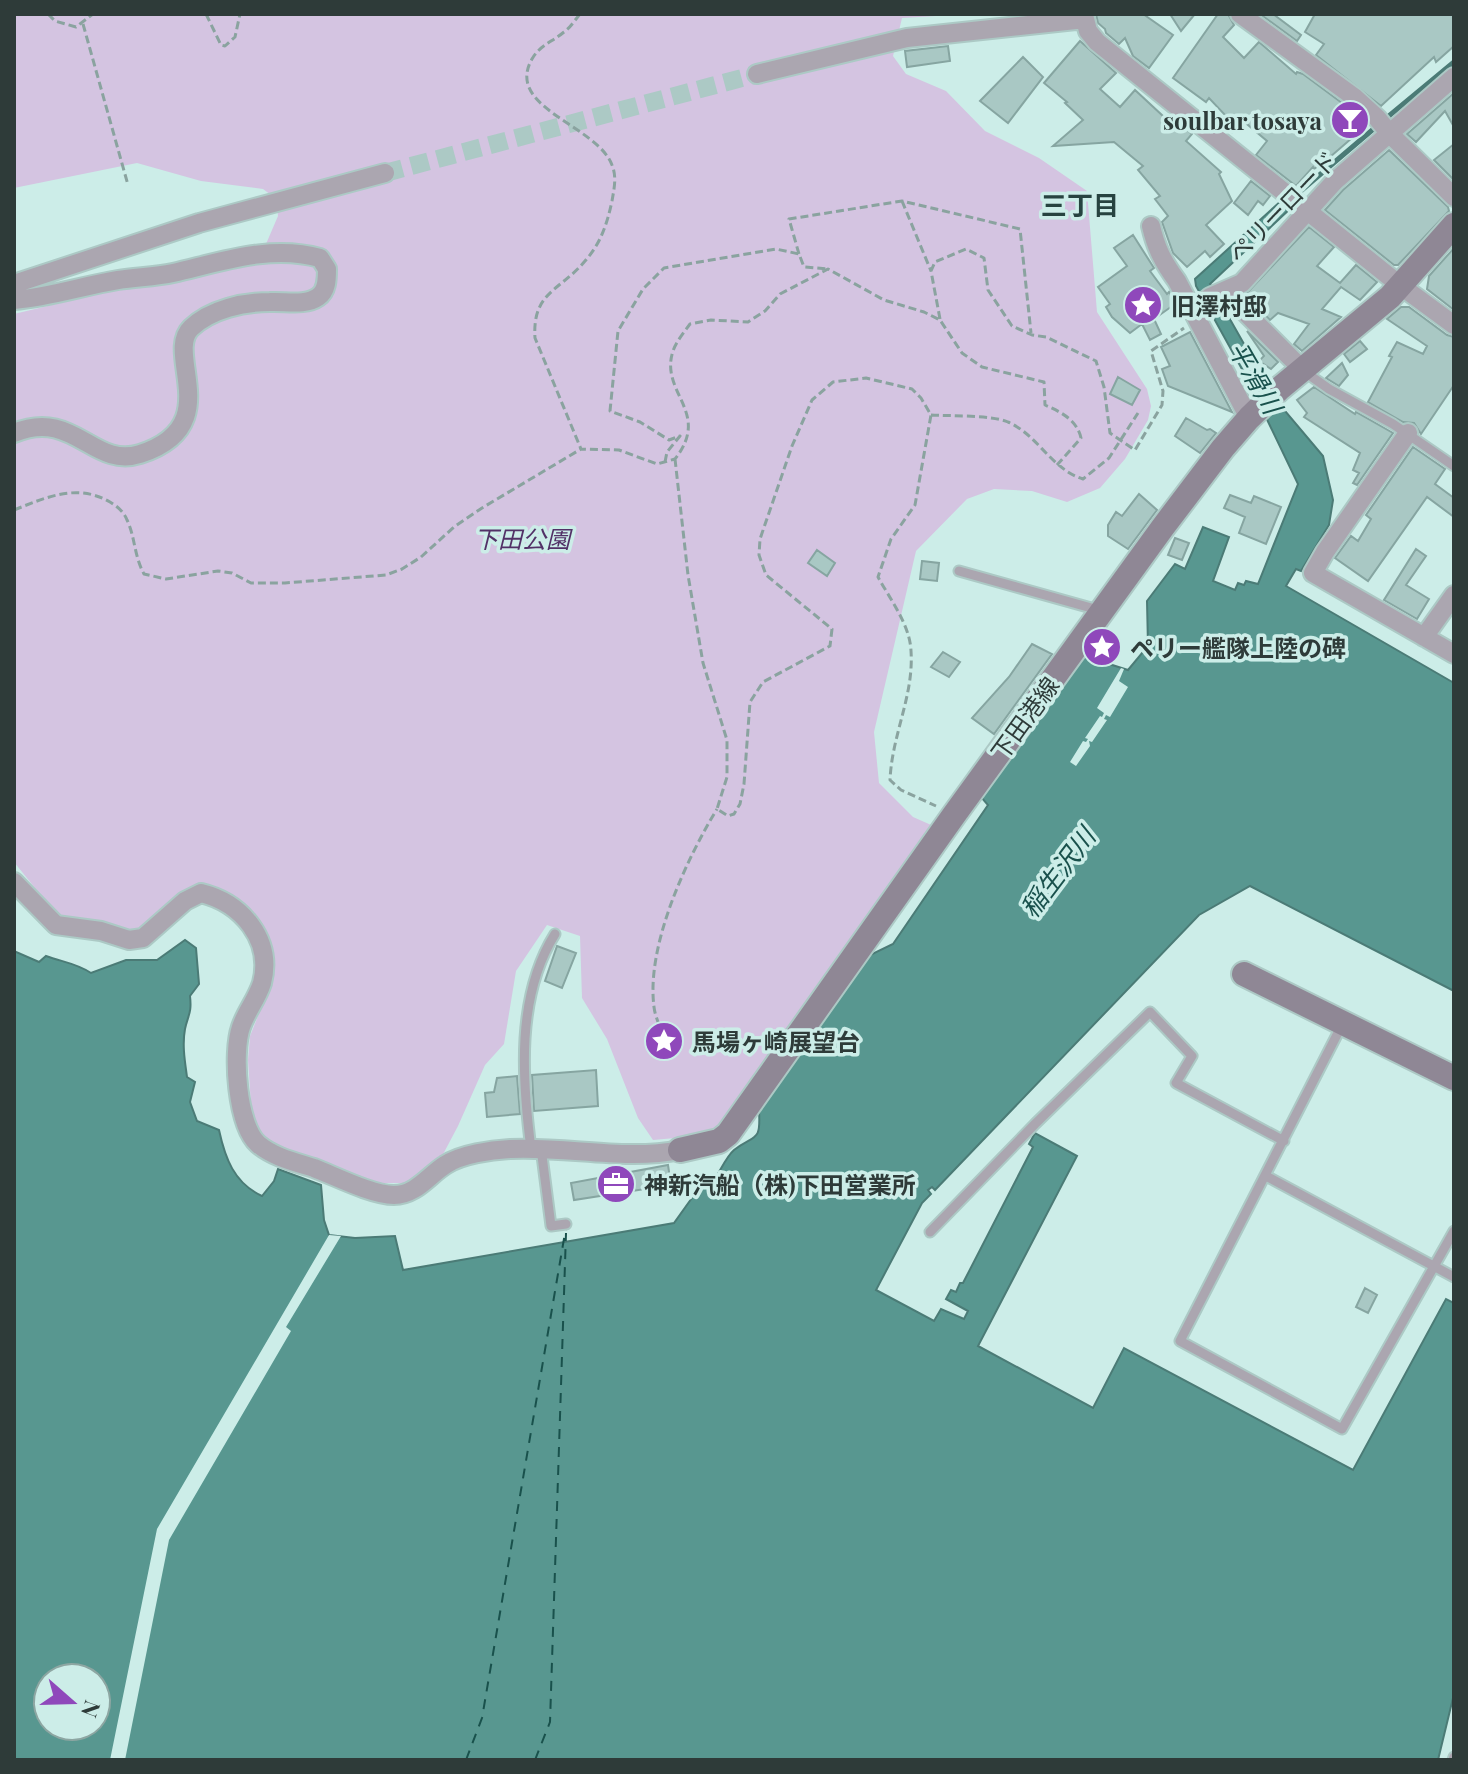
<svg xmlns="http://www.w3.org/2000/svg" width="1468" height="1774" viewBox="0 0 1468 1774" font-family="'Playfair Display','Noto Sans JP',serif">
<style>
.green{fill:#d4c4e1}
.water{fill:#589790;stroke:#4b7b76;stroke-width:2;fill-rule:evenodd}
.pier{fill:#ccede8}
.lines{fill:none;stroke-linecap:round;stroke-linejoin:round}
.stream{stroke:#4b7b76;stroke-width:5}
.ferry{stroke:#19514c;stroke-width:2;stroke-dasharray:10 8;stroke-linecap:butt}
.building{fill:#a9c8c4;stroke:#86a5a1;stroke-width:2}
.street-tunnel{stroke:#acc9c5;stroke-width:18;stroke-dasharray:18 9;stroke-linecap:butt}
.lane-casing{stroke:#acc9c5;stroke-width:13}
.street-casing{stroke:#acc9c5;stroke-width:22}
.secondary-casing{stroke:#acc9c5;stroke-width:28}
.path{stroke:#8aa39f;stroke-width:3;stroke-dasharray:8 4;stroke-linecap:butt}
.lane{stroke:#aba6b0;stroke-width:9}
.street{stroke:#aba6b0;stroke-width:18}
.secondary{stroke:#8f8795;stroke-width:24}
.labels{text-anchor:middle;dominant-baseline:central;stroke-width:7;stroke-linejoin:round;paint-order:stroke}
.poi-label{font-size:24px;font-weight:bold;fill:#2e3b39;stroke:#ccede8;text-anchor:start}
.street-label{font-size:24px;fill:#2e3b39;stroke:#ccede8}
.park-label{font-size:24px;font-style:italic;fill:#523167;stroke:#ccede8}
.neighbourhood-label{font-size:26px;font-weight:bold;fill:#274340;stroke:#ccede8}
.water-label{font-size:26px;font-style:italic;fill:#19514c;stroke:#ccede8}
</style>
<rect width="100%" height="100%" fill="#ccede8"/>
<path class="green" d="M14,14H970L902,18L893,56L906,74L946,91L985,131L1039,158L1087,191L1097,312L1147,389L1151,406L1148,420L1125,459L1100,488L1067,502L1032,491L994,489L967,499L916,551L874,732L879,783L913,817L938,828L720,1134L653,1140L638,1118L607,1039L582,998L580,936L547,925L516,971L504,1044L485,1065L458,1126L440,1160L407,1183H376L269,1143L252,1120L248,1060L250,1036L264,1001L273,969L267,938L256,915L227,894L201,889L135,933L64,920L35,888L14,862V314L115,290L196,276L254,256L266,244L278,216L277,204L271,195L263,189L201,181L137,163L14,188Z"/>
<path class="water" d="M1283,199L1292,207L1210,284L1261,374L1285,411L1323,456L1333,500L1329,525L1301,571L1296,569L1286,586L1454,683V991L1250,886L1199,915L935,1190L932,1187L928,1190L931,1194L922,1203L876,1290L934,1321L941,1309L964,1319L968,1311L946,1299L951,1290L956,1292L960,1283H963L1033,1147L1029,1144L1035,1133L1077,1156L978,1346L1093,1408L1124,1348L1353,1470L1446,1299L1454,1303V1694L1438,1760H14V951L39,962L46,956C62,962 76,963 91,973L126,960H157L185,940L196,948L199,984L190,996C192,1013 188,1015 185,1029C182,1045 185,1062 187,1077L195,1082L190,1102L197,1121L219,1130C225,1158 234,1183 262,1196L274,1181L278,1169L321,1185L324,1220L329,1235L355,1238L395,1236L403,1270L674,1223L704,1181L716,1177C721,1169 727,1156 734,1150C755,1134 761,1143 759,1111L868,956L893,944L988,805L981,797L1084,656L1128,670L1148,646L1147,601L1175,564L1185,569L1203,527L1229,537L1213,581L1235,590L1238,583L1244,585L1246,581L1258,584L1298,484L1248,380L1196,286L1195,279ZM48,1678H96V1726H48Z"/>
<path class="pier" d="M1121,668L1124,669L1119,681L1128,687L1110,717L1106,715L1104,719L1107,720L1092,742L1089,741L1090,746L1076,766L1070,762L1083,741L1086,742L1088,739L1085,738L1100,716L1102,717L1104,713L1097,708Z
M329,1235L341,1236L286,1327L291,1331L169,1540L125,1760H110L157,1529Z"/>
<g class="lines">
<path class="stream" d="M1384,120L1454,62
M1296,195L1377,126"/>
<path class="ferry" d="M466,1760L482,1718L566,1227
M535,1760L550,1722L566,1233"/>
</g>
<path class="building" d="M1096,14H1143L1173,35L1149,68L1133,56L1125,38L1119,44L1106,33L1105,29L1098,23Z
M1170,14H1195L1181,31Z
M1218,14H1228L1234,25L1223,37L1244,58L1259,42L1296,74L1297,72L1303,74L1346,106L1367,125L1330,157L1314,169L1313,167L1296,186L1256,155L1267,141L1242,120L1232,132L1222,124L1227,117L1209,98L1206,102L1173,78Z
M1260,14H1273L1301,35L1297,41Z
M1315,14H1454V46L1436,62L1434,57L1381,106L1316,55L1324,44L1305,32Z
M1080,41L1116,73L1100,89L1120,107L1135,90L1177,129L1181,125L1192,134L1186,141L1221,172L1219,174L1232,201L1206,225L1224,244L1210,257L1205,251L1187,267L1173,253L1162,222L1168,216L1155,199L1160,196L1138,170L1143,166L1114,142L1053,146L1083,120L1065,103L1067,102L1044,83Z
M948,46L950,61L907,67L905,51Z
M1023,57L1043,77L1008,123L980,101Z
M1454,93V127L1445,111L1416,142L1407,134Z
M1454,144V180L1434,160Z
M1389,150L1448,207L1449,211L1398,265H1394L1325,210L1343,190Z
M1251,181L1270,196L1263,205L1258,201L1248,215L1234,203Z
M1309,227L1334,247L1317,266L1340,283L1356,265L1377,282L1360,300L1341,287L1322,309L1341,317L1302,351L1294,344L1309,324L1278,313L1270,320L1245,295Z
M1133,235L1154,268L1150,271L1167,294L1169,292L1175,304L1154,319L1161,334L1150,340L1142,324L1130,333L1112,317L1106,307L1110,304L1098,287L1127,266L1114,248Z
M1454,248V310L1427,289L1429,276Z
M1401,307H1409L1447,335L1454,337V385L1421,434L1414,423L1403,422L1368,402L1392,357L1389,356L1397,342L1423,354L1427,346L1387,319Z
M1247,331L1278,362L1271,369L1259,361L1264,356Z
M1190,332L1232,412L1168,386L1162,369L1170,366L1161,347Z
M1360,341L1367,349L1350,362L1344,354Z
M1342,363L1348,375L1339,386L1326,378Z
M1118,377L1140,390L1132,405L1110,394Z
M1314,387L1355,414L1356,412L1393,433L1357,485L1353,483L1359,473L1353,470L1360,453L1304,417L1307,413L1297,400Z
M1186,418L1207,430L1210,429L1216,433L1200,453L1175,436Z
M1413,447L1445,469L1435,484L1454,498V517L1427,497L1368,581L1335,558L1351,536L1358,541L1371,519L1366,515Z
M1139,494L1157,510L1128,549L1108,536V525L1116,512L1122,516Z
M1230,495L1251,503L1254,496L1281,507L1266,544L1239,533L1245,517L1224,508Z
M1175,538L1189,543L1182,560L1168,555Z
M1416,549L1426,556L1406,585L1429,599L1417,619L1384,600Z
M817,550L835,563L827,576L808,563Z
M922,561L939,563L937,581L920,579Z
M1032,644L1052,654L994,734L972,718L1009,677Z
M943,652L960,662L949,677L931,667Z
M557,946L576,953L562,988L545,981Z
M596,1070L598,1106L534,1111L532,1075Z
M517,1076L520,1114L487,1117L485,1093L494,1092L497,1078Z
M668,1165L671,1185L574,1200L571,1183Z
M1365,1288L1377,1295L1368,1313L1356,1307Z"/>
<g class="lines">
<path class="street-tunnel" d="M385,173L757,74"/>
<defs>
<path id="lane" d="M1305,372L1329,389L1393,424L1454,466
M959,571L1102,611
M1343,1023L1180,1341L1342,1429L1454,1231
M541,1148L551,1226L566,1224
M531,1149C522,1079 516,996 555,934
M1266,1176L1454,1277
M930,1232L1035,1124L1150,1012L1192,1056L1176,1083L1284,1141
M1453,1760L1454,1757"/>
<path id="street" d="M1240,14L1354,97L1377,118L1390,134L1454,197
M757,74L907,38L1085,19L1088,31L1097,42L1401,286L1454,325
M1151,226C1156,248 1163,262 1177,281L1249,418
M14,284L199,223L385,173
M1224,291L1303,370
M14,300C50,297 82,286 118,280C136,277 155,277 173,273C221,262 271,244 320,258L327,269C327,279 327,291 318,297C305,306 285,301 270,302C244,302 211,309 191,328C164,354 227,426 140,454C93,469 74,408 14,433
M1194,312L1210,297L1242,283L1335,181L1454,77
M1408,433L1325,552L1313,573L1454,654
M1424,637L1454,595
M14,882L56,925L101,931L129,940L143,938L185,901L201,893C242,903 273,940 262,983C257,999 246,1012 241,1027C232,1053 237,1125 258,1144C273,1157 295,1162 314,1168C335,1176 372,1195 394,1195C416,1195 429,1175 445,1165C461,1154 492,1150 510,1149C567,1146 625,1161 680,1150"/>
<path id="secondary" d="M1244,974L1454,1078
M680,1150L719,1141L728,1134L954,815L1163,527L1223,448L1249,418L1279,389L1390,297L1454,225"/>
</defs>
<use href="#lane" class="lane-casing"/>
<use href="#street" class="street-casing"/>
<use href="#secondary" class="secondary-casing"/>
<path class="path" d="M48,14L55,21L76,27L93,14
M206,14L221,45L225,46L235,37L240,14
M580,14C575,20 570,28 564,32C552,42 540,45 532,59C504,108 597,125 612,165C617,177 614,189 612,201C607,224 601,243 585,261C560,291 532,292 535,338L581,449L619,450L657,464L675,459C712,412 659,393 673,351C676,342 684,332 690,324L711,320L748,322L765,311L780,294L828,269L884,300L924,312L940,320L962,353L982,367L1044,382L1045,405C1061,412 1077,420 1081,438L1057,465
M83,24L128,185
M902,201L931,271
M799,254L789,219L902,201L1020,229L1031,333
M940,319L931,271L935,262L966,249L984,258L988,290L1012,326L1032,335L1046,337L1096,361L1104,387L1110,433L1135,450L1162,405L1163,391L1151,351L1184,328
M931,415C949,416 993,415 1008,422C1038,435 1051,469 1083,479L1109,458L1138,413
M675,459L688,575L703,663L727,740V777L717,809L728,816L734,814L740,804L744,784L750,702L763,682L830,646L832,629L766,575L759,555L760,539L792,446L812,400L833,382L866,378L912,389L921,398L931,415L915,505L891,539L878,577C890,599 910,625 911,651C914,696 892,734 890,780L901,790L936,806
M665,462L667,452L680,436L669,440L640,422L610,411L618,331L643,289L664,268L776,249L799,254L804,267L828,269
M14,510C47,497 77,483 110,502C117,506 124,512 127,520C135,536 134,556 144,574L166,579L218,571L232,573L251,583H285L386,575L402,569L421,557L454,527L482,508L581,449
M664,1036C660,1027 655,1016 654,1007C646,946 686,860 717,809"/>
<use href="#lane" class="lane"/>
<use href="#street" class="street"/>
<use href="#secondary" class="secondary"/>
</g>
<defs>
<symbol id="bar-disc" viewBox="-11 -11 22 22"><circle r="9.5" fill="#8f48bb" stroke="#ccede8"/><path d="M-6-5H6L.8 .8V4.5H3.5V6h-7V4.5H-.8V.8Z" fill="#fff"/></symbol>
<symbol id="sight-disc" viewBox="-11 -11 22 22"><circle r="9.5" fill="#8f48bb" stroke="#ccede8"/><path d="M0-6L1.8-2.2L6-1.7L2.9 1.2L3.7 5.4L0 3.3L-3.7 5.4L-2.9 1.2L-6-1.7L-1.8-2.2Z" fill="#fff"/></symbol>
<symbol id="office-disc" viewBox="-11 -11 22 22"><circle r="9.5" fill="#8f48bb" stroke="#ccede8"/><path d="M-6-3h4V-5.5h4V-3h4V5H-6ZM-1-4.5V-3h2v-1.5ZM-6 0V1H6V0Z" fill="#fff"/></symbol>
</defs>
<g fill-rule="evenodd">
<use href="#bar-disc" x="1328" y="98" width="44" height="44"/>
<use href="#sight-disc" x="1121" y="283" width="44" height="44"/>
<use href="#sight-disc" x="1080" y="625" width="44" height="44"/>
<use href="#sight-disc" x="642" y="1019" width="44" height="44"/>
<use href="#office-disc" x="594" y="1162" width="44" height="44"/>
</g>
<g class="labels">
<g class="poi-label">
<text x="1322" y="120" text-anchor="end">soulbar tosaya</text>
<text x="1171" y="305">旧澤村邸</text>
<text x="1130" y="647">ペリー艦隊上陸の碑</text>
<text x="692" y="1041">馬場ヶ崎展望台</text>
<text x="644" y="1184">神新汽船（株)下田営業所</text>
</g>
<g class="street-label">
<text transform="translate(1282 206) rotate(-46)">ペリーロード</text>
<text transform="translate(1024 718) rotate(-54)">下田港線</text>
</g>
<g class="park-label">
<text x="522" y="538">下田公園</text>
</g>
<g class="neighbourhood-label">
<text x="1080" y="204">三丁目</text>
</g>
<g class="water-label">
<text transform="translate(1256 377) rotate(60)">平滑川</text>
<text transform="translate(1057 872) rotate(-53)">稲生沢川</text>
</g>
</g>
<rect width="1468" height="1774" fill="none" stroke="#2e3b39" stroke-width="32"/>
<g transform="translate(72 1702) rotate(110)"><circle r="38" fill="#ccede8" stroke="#8da6a2" stroke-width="2"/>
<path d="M0-6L14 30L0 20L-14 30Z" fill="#8f48bb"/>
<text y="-12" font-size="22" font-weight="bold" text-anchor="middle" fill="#2e3b39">N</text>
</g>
</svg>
